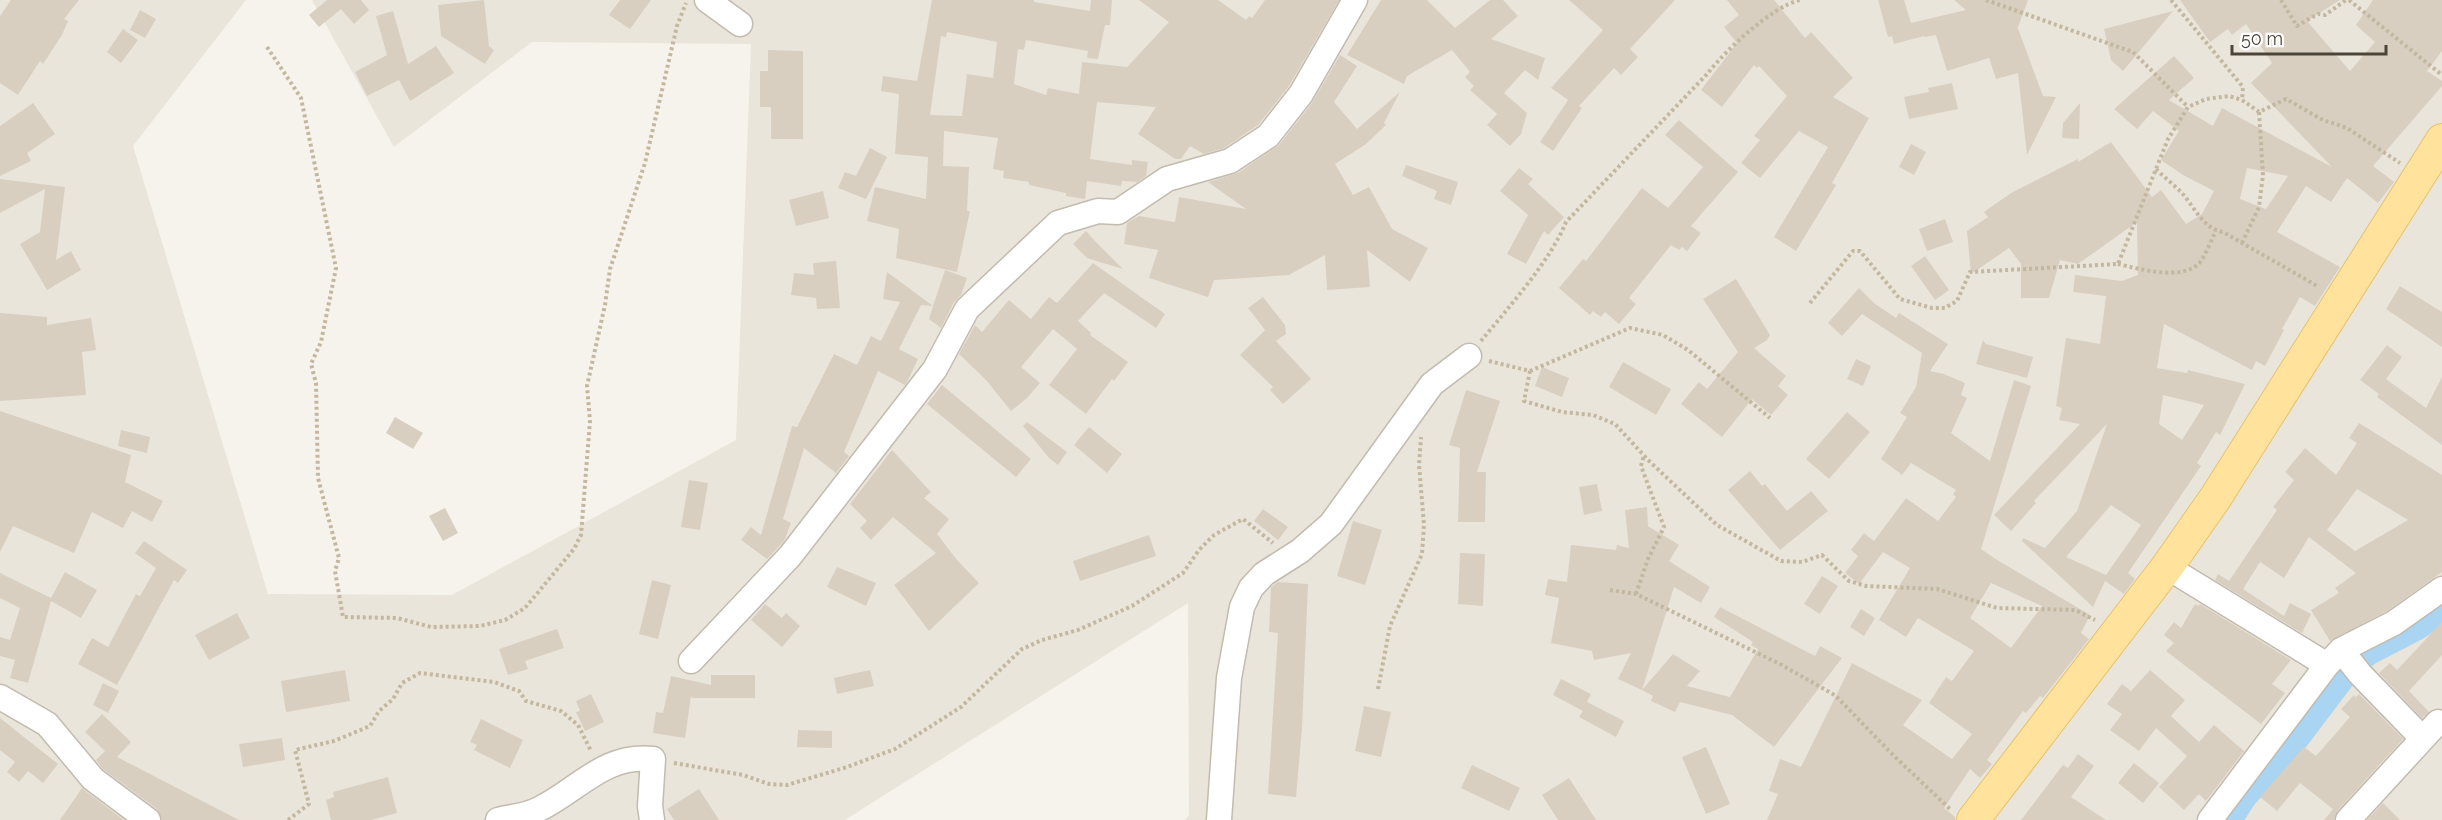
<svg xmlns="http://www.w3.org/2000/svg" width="2442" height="820" viewBox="0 0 2442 820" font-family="Raleway,sans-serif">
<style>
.residential{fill:#eae5da}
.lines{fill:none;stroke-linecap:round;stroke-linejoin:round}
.canal{stroke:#a9d4f2;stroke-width:21}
.building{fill:#d8cfc1;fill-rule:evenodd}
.minor-casing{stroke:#c2bbae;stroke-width:27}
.major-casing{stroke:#e6c16a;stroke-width:34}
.path{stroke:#c4b79f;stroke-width:4;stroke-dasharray:3 3;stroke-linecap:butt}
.minor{stroke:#fff;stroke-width:24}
.major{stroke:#ffe39c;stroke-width:32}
</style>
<rect width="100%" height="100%" fill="#f6f3ec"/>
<path class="residential" d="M0,0H246L133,146L268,594L452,595L736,440L751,44L532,42L394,147L312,0H2442V820H1185L1189,815L1188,603L845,820H0Z"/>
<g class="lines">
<path class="canal" d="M2232,820L2246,798L2290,751L2349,673L2369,655L2419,629L2442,613"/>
</g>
<path class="building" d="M11,0H79L64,19L68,21L62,35L43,64L40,61L18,95L0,83V16Z
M327,0H361L369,10L354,24L341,9L319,27L309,15Z
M484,0L489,46L494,50L485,64L441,36L438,5Z
M620,0H651L630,29L609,15Z
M932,0H1034V2L1090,11L1091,0H1112L1110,25H1105L1098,59L1087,58L1088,51L1026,40L1024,50L1018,49L1014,84L1046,95L1048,88L1079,94L1082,62L1127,67L1169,22L1139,0H1218L1246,20L1249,16L1252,18L1265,0H1339L1289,86L1258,125L1224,148L1204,154L1190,146L1181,159H1175L1138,134L1156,107L1097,102L1090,159L1132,165V160L1148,162L1146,176L1137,182L1122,181L1121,186L1087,181L1085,199L1066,196V193L1029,185V182L1003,178L1004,171L993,169L998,138L944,131L943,166L969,167L967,211H970L957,272L896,258L899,229L867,221L875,187L926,199L928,157L895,154L899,94L881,91L883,76L917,81ZM947,32L997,42L993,78L967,74L962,116L930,115L941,36L946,37Z
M1381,0H1427L1455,28L1490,0H1503L1518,16L1491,39L1545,58L1538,80L1525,70L1504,93L1527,113L1521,134L1510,146L1487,125L1497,114L1470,90L1474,86L1465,77L1470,72L1452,50L1407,76L1404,84L1347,55Z
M1569,0H1675L1630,49L1638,57L1621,75L1614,68L1579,106L1582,108L1553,151L1540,142L1568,100L1571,102L1551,88L1603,30Z
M1727,0H1774L1805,38L1811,32L1853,78L1833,97L1869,118L1832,183L1836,185L1796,251L1774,237L1828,147L1799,131L1760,178L1741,163L1760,140L1754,136L1787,96L1759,66L1757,68L1754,65L1722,107L1701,90L1737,43L1724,27L1739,15Z
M1878,0H1904L1911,23L1966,10L1954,0H2028L2018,27L2017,26L2043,96L2056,97L2027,155L2018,73L1996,79L1989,58L1947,71L1936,35L1925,37L1924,36L1894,44L1892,36L1888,37Z
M2180,0H2340L2307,21L2350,71L2375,42L2356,25L2373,0H2442V51L2427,71L2442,81V86L2373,166L2394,182L2378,203L2347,178L2331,202L2306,186L2277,232L2340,267L2315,306L2300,297L2282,329L2284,330L2265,366L2256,361L2252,370L2164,324L2157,368L2187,373L2188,370L2245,384L2220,435L2216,432L2197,463L2201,466L2128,573L2135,579L2124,594L2105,581L2093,607L2022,541L2023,538L2045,548L2077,511L2107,424L2034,501L2036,503L2011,531L1994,515L2080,424L2059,420L2062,408L2056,406L2066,338L2100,344L2106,296L2073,292L2075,275L2122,281L2138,275L2137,222L2078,264L2060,260L2049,298H2021V264L2009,248L1971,274L1967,231L1988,217L1984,212L2011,193L2078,159V162L2111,142L2152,197L2161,190L2186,224L2202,214L2214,191L2183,175L2161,160L2179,131L2153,111L2137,129L2114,109L2174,56L2194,78L2169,100L2213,126L2222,108L2332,167L2251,83L2272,63L2246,24L2232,35L2228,29L2210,42ZM2247,168L2288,176L2266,209L2240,199ZM2163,395L2204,405L2182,440L2159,424ZM2111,505L2141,525L2106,575L2066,557Z
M140,10L156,19L145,38L130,30Z
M393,11L408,64L436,46L454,73L410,101L399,80L367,96L355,72L387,55L376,16Z
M2173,11L2123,71L2111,60L2104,29Z
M123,29L138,40L121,63L107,52Z
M768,50L803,51V139H771V107H760V71H768Z
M1340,55L1357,66L1334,102L1357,129L1400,92L1384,123L1386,125L1366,144L1335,164L1353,195L1369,187L1392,229L1428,248L1410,282L1367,250L1370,287L1327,290L1325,255L1289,275L1214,280L1208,297L1149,278L1158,250L1124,244L1127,223L1139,216L1175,222L1179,197L1246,209L1208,182L1238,173L1279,145L1312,103Z
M1952,83L1958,109L1909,119L1904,97L1929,92L1928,88Z
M33,103L55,134L27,153L31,161L0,176V126Z
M2080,103L2079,139L2062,138L2063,123Z
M1679,120L1738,172L1691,226L1701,233L1687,251L1682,247L1679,250L1671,245L1629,298L1636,304L1619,324L1605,312L1601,317L1593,311L1590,315L1559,288L1583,259L1586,261L1642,188L1668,208L1703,167L1665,135Z
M1911,144L1926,152L1914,175L1899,167Z
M870,148L887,157L866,199L838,188L845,172L856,176Z
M1406,165L1458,182L1451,205L1434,199L1437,191L1402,176Z
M1519,168L1533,179L1528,184L1564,217L1548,235L1544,231L1526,264L1507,254L1528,215L1500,191Z
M0,179L65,187L56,260L71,251L81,270L47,290L20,244L40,232L45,189L0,213Z
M823,191L829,218L796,226L789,200Z
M1945,219L1953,242L1927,251L1919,229Z
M1086,231L1093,239L1123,269L1087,258L1073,244Z
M1925,256L1949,290L1935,300L1911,266Z
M836,261L840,308L817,309L816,298L791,295L794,273L814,275L813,263Z
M1093,263L1165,314L1156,328L1104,293L1078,321L1091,333L1090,335L1128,362L1114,381L1112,379L1086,414L1049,385L1077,349L1053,329L1021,367L1040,383L1026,399L1011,411L986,380L959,354L975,325L982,332L1009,300L1031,319L1049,297L1057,303Z
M945,270L967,278L961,295L954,302L941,328L929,319L933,306L921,305L899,349L918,359L907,382L905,385L878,371L844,452L849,456L836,473L804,448L783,519L791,523L784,541L767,559L741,540L751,527L761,535L792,426L797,427L834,354L857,365L871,336L881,341L900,302L883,299L887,272L933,306Z
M1736,279L1770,335L1767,340L1754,348L1786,376L1778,386L1788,395L1771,415L1752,399L1722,437L1681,404L1699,382L1707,389L1738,352L1703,299Z
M2400,286L2442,312V347L2386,309Z
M1859,288L1874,303L1896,318L1899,313L1948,344L1930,371L1944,374L1965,383L1961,395L1967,398L1951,433L1990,461L2014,380L2031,386L1981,549L1994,558L2090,615L2081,633L2089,639L2043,698L2040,696L2026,713L2023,711L1987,760L1992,764L1980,778L1970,769L1944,808L1955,817V820H1767L1778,794L1769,791L1780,759L1801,767L1852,663L1922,700L1903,725L1952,759L1972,734L1929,703L1946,677L1952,681L1974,651L1918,618L1906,637L1879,620L1910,568L1883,552L1859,584L1845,573L1858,556L1851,550L1864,533L1874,541L1906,498L1938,521L1956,497L1953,494L1956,490L1911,463L1902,475L1881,459L1907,417L1900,413L1916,387L1922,353L1862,314L1842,336L1828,323ZM1991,583L2042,606L2011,648L1970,618Z
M1263,297L1285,325L1286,334L1276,341L1311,379L1283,404L1270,390L1273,387L1240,355L1265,330L1248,308Z
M0,313L47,317V325L91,318L96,350L82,352L86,395L0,401Z
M1983,340L1986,344L2033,357L2027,378L1976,364Z
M2387,345L2402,357L2386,379L2426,408L2442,377V445L2377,397L2379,394L2360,380Z
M1856,359L1871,366L1863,386L1847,379Z
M1623,362L1671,389L1656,415L1609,387Z
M1542,367L1569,378L1562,397L1535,386Z
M942,385L1031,459L1016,477L927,404Z
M1466,390L1500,401L1477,472H1486L1485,522H1458L1460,448L1449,445Z
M0,411L131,455L125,482L163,501L152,522L132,511L123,528L92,512L74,553L13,526L0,552Z
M1847,412L1870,432L1829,479L1806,459Z
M395,417L423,433L413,449L386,433Z
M1027,422L1067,452L1058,465L1049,458L1023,426Z
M2359,423L2442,475V572L2387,611L2330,641L2311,610L2339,593L2335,588L2356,573L2309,537L2284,578L2260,562L2243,589L2284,616L2290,603L2311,614L2302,633L2215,580L2218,574L2229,581L2277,510L2273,507L2294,480L2285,472L2305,448L2336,475L2357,443L2349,438ZM2357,489L2408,520L2355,551L2327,530Z
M1089,427L1122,454L1107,473L1074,445Z
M121,430L150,437L147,453L118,446Z
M892,450L931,492L924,498L949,519L937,534L957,560L979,583L929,631L894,585L936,553L893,517L871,540L860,528L867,521L850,504Z
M1750,471L1762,486L1765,484L1787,511L1811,491L1828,511L1780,550L1728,490Z
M689,480L708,483L700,530L681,527Z
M1597,484L1602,511L1584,515L1579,487Z
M1647,507L1648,526L1679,545L1669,561L1710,587L1701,603L1674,587L1642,690L1618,679L1631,653L1594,660L1592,651L1551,643L1559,598L1545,595L1548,579L1567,582L1571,545L1616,550L1617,545L1629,548L1625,510Z
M445,508L458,533L443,541L429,516Z
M1263,509L1288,527L1278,540L1254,521Z
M1353,521L1382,530L1365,585L1337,576Z
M1149,535L1156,556L1080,581L1073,561Z
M144,541L187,570L178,583L174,580L117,685L78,664L92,638L108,647L136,594L140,596L156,568L135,553Z
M1460,553L1485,554L1483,606L1458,604Z
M837,567L876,583L866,606L827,587Z
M65,572L97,590L81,618L51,601L28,683L10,678L15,660L0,656V637L10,640L20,608L0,598V573L51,598Z
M1822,576L1838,586L1820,614L1804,604Z
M652,580L671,585L658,639L639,634Z
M1278,582L1308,584L1302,728L1296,797L1268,794L1278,633L1269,632L1271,587Z
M765,604L782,618L786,613L800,626L782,647L751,620Z
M2195,604L2198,606L2200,604L2291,660L2272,684L2285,693L2261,724L2166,651L2174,643L2164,635L2174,622L2181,628Z
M1720,607L1815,656L1820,646L1842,658L1774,747L1732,715L1680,702L1675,712L1651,701L1653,696L1642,690L1673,654L1700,671L1687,686L1730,697L1758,649L1751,645L1753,642L1714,617Z
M1861,609L1875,618L1864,636L1850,627Z
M237,613L250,638L209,660L195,635Z
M2442,622V655L2409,691L2429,712L2422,718L2379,673L2390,663L2397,670Z
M557,629L564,648L525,661L528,669L508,675L499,649Z
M345,670L350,701L286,712L281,681Z
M870,670L874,686L837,694L834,678Z
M2150,670L2185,700L2171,716L2199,742L2214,725L2244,751L2206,801L2199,794L2184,810L2159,787L2187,756L2156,728L2139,751L2110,730L2122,714L2107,704L2122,684L2131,691Z
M711,675H755V698H692L691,696L685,738L653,733L656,712L663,713L671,676L711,685Z
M1561,679L1591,694L1587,702L1624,721L1616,737L1579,717L1583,711L1553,695Z
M103,683L119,691L108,713L93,705Z
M591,694L604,722L585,731L576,712L580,711L576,701Z
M2359,694L2403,739L2338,810L2334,820H2324L2333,809L2300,783L2277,811L2260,797L2304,747L2316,756L2350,717L2341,709L2354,695L2356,697Z
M1364,706L1391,712L1381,757L1355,751Z
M102,714L131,742L117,757L239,820H162L157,809L103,769L96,760L105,751L85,732Z
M0,718L58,764L43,783L28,771L19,782L7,772L15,762L0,750Z
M481,719L523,740L510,768L474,750L477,745L470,742Z
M798,730L832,731V748L797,747Z
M282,738L285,760L243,767L239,744Z
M1706,747L1730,804L1706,814L1682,757Z
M2078,754L2094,766L2071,797L2106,820H2021L2063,765L2068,768Z
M2134,763L2159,783L2143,803L2118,783Z
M1472,765L1520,788L1509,811L1461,788Z
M388,777L397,813L371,820H331L326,800L334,797L333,792Z
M1569,778L1596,820H1558L1542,795Z
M82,788L84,790L124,820H60Z
M699,789L719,820H674L667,809Z
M2383,803L2400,820H2367Z"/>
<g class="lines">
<defs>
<path id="minor" d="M707,0L740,24
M2167,567L2327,665
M2341,650L2360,674L2422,738
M691,661L790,556L935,369L967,309L1058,223L1098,211L1118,212L1167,179L1230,161L1268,136L1301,94L1355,0
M0,697L47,724L93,779L148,820
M498,820C510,817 524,816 535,811C576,793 603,753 653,759L650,806L652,820
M1219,820L1229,678L1242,607L1251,588L1264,574L1300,551L1331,524L1432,384L1469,356
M2210,820L2327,665L2341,650L2394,623L2442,589
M2348,820L2438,722L2442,724"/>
<path id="major" d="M1973,820L2167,567L2216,497L2442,140"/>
</defs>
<use href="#minor" class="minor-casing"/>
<use href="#major" class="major-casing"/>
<path class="path" d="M1986,0L2133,52L2188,107
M2171,0L2243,87L2242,100
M2281,0L2297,26L2318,14L2325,15L2346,0
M2349,0L2442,75
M267,47L301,98L336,268L321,342L311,364L316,383L318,478L339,558L335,571L343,617L397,618L431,627L480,626L505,620L525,608L574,549L581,535L590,421L587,386L605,305L610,269L645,163L677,26L686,3
M2156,169C2164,177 2173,184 2181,192C2194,206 2203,229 2223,232L2319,287
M2242,243L2259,207L2263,175L2259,112
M2118,264C2139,269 2186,282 2201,261C2207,252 2211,240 2216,231
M1810,303L1853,251H1860L1900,299L1932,308H1945L1957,301L1970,272L2118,264L2168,139L2188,107L2206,99L2229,96L2242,100L2259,112L2286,99L2323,120L2347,128L2400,163
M1481,341C1508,308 1551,260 1566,222L1708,73C1726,50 1771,7 1800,0
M1489,361L1530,371L1630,328L1663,335L1688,350L1770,418
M1530,371L1524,401L1562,412L1593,415L1615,424L1648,460L1717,525L1781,561L1802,562L1822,555L1849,581L1866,586L1937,589L1997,608L2075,610L2095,620
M1610,590L1636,594L1782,665L1836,696L1894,756L1951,810
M1636,594L1648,559L1664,527L1641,466L1644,455
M1378,689L1390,626L1422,554L1424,525L1419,465L1421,437
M674,763L743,775L769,784L787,785L847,767L895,749L961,707L1022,649L1042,640L1078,630L1132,606L1183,573L1199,550L1214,535L1243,519L1273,543
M288,820L309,804L295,750L334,741L370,726L379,711L393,699L402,683L420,673L494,682L519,691L526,701L561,711L578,725L591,751"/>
<use href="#minor" class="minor"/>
<use href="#major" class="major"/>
</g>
<path d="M2232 45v9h154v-9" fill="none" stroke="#4b4439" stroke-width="3"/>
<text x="2241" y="45" font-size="18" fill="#4b4439" stroke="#ffffff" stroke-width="4.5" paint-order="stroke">50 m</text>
</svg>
